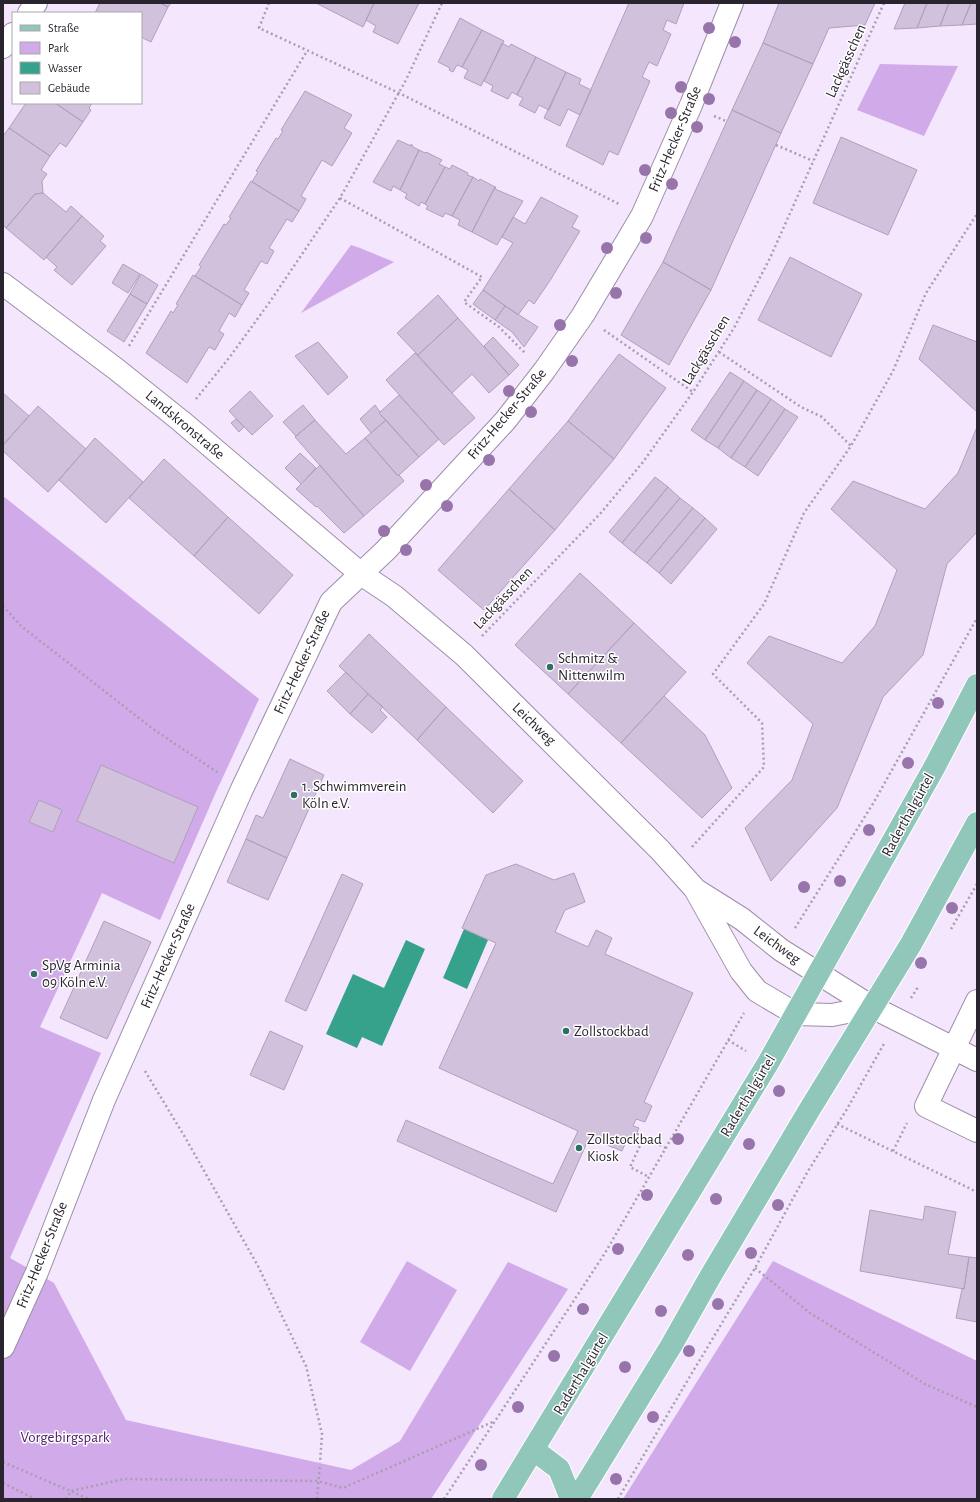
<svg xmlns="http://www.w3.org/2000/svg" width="980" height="1502" viewBox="0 0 980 1502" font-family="'Alegreya Sans',sans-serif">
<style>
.green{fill:#d0aae9}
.water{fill:#36a28b}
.building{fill:#d1c1dd;stroke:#b0a0bb}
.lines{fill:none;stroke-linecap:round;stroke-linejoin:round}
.minor-casing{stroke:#9d8ea8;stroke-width:24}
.major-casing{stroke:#fff;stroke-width:24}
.path{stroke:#a89eb0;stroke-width:2.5;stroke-dasharray:2 3;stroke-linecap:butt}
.minor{stroke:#fff;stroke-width:22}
.major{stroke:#91c6ba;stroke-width:22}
.tree{fill:#9774aa}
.poi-dot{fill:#2d7061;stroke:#fff;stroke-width:1.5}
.labels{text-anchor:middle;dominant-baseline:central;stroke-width:3;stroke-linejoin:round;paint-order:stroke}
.street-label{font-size:15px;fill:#2a242e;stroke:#fff}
.poi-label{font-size:15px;fill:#2a242e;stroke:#fff;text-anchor:start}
.park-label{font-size:15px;fill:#4b1766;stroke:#fff}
</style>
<rect width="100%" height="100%" fill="#f3e6fd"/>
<path class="green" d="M880,64L958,66L924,136L857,110Z
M351,245L360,248L394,262L301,313Z
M3,496L259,699L216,792L160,920L102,893L40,1027L101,1053L10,1258L54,1283L126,1420L351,1470L400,1441L508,1262L568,1289L431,1499H3Z
M407,1261L457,1290L410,1371L360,1342Z
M773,1261L977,1361V1499H623Z"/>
<path class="water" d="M464,929L488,940L467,989L443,978Z
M406,940L425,949L382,1046L362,1037L357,1048L326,1034L353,974L384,988Z"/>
<path class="building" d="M100,3H160L168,7L151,42L141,37V13H95Z
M160,3H171L168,7Z
M316,3H374L363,27Z
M374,3H419L398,44L373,32L376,26L366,20Z
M629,3H684L676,24L667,20L663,30L671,34L657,66L649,62L642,77L650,81L618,155L609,151L603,165L566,146Z
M779,3H875L865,25L829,28L813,64L763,43Z
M905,3H927L917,28L894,29Z
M927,3H949L940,26L917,28Z
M949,3H971L962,25L940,26Z
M971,3H977V24L962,25Z
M460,18L482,30L462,67L457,65L453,72L449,70L450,68L438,62Z
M482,30L504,41L481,86L464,78L468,70L462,67Z
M502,43L509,47L511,44L536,57L517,95L512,92L508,99L491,91L493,86L484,81Z
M763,43L813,64L781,133L732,110Z
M536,57L566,72L549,110L539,105L535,113L519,105L523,98L517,95Z
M566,72L581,79L579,84L591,90L580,115L568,109L560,126L544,118Z
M305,91L352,115L344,128L352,133L332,166L322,160L301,196L306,199L299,211L252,182L258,172L256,171L276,138L278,139L283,131L281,130Z
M26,103H55L83,122L66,147L60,143L50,156L9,128Z
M55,103H92L89,108L91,110L83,122Z
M732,110L781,133L711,290L663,262Z
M9,128L50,156L41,170L47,174L42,181L43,193L35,194L6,228L3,225V136Z
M841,137L917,170L888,235L813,203Z
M398,140L411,146V144L413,146V147L419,150L400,190L393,186L391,191L373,182Z
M419,150L425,153L426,152L442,160L439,164L445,167L425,204L421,202L419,206L405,198L407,194L400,190Z
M452,165L468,173L467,175L473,177L452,216L445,213L443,217L426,209L428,206L425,204L445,167L450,169Z
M473,177L479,181L480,179L495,187L472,232L458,225L460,220L452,216Z
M251,181L299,211L292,222L287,219L269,248L274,251L267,264L261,261L244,290L249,293L242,305L195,276L201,267L199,265L224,224L226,225L231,218L229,217Z
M495,187H496L495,189L523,201L497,245L472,232Z
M43,193L66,212L71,206L82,216L44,260L6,228L35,194Z
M541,197L578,216L572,227L580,231L551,279L534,304L529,300L518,315L483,290L513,243L502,237L513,217L525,224Z
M82,216L104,236L100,241L106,246L72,285L54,270L57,267L46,257Z
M790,257L862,294L831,357L758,320Z
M663,262L711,290L669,365L621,335Z
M123,264L140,274L128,293L112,283Z
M141,274L158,285L147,304L130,294Z
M193,275L242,305L235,317L229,313L219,331L224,334L215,350L209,347L187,383L146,353L171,311L173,313L178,305L176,304Z
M483,290L505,306L495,320L473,304Z
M130,294L147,304L124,342L107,331Z
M438,295L458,318L418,355L397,333Z
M505,306L538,327L524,347L512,332L495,320Z
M458,318L509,375L489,393L472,374L452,393L418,355Z
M933,325L977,342V412L919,359Z
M493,337L519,365L509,375L484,346Z
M318,342L348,377L328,395L295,356Z
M415,353L475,418L444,445L386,380Z
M619,354L666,388L614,459L568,421Z
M730,372L744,381L705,440L691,430Z
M744,381L757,390L718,448L705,440Z
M757,390L771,399L731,458L718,448Z
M250,391L273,416L252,435L229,411Z
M3,393L29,416L3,445Z
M399,395L439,439L419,457L379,413Z
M771,399L785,409L745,467L731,458Z
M303,405L315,420L296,436L283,422Z
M375,405L380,412L379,413L386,420L371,433L360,419Z
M38,406L86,449L48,492L3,451V445Z
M785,409L798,417L758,476L745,467Z
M236,419L244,427L239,432L231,423Z
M315,420L346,454L365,438L398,476L399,475L404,481L364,516L295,437Z
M386,420L419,457L398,476L365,438Z
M568,421L614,459L555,530L509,489Z
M977,427V532L947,564L923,655L883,697L837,808L771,881L745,828L792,780L813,724L747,663L769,636L842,663L875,626L897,570L831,509L853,481L925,509L958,473Z
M95,438L143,482L106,523L59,480Z
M300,453L316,468L301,484L285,468Z
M164,459L228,517L194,556L129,498Z
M320,465L364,516L344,533L317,506L316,507L296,489Z
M655,477L668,487L622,543L609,532Z
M668,487L680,498L634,553L622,543Z
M509,489L555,530L484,610L438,570Z
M680,498L693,508L647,563L634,553Z
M693,508L705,518L659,573L647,563Z
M228,517L293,575L259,614L194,556Z
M705,518L717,529L671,584L659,573Z
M580,573L634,623L568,694L515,645Z
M634,623L686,672L621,743L568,694Z
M369,634L446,707L417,740L339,666Z
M346,672L368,694L350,714L327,691Z
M368,694L383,707L380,710L387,717L372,733L350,714Z
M664,696L705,735L732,788L702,818L621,743Z
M446,707L523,781L493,813L417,740Z
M290,759L324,775L287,858L246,839L256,815L263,818Z
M101,765L198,807L174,863L77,821Z
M39,800L62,810L53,832L29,822Z
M246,839L287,858L268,900L227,882Z
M516,864L554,880L574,873L585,902L565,910L555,932L588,947L596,930L612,938L605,954L693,993L644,1102L652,1106L645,1122L636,1119L633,1126L639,1128L634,1139L628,1137L622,1151L589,1138L556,1212L397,1141L406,1120L553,1184L578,1131L439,1068L496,943L462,928L486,875Z
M342,874L363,884L306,1011L285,1001Z
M104,921L151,942L107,1039L60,1018Z
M270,1031L303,1046L284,1090L250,1075Z
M925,1206L956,1212L948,1254L969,1257L964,1289L860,1271L870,1210L923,1220Z
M969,1257L977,1258V1322L956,1318L962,1289H964Z"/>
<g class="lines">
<defs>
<path id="minor" d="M29,13L36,3
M3,47L13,34
M3,284L116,369L181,421L361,574L394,596L464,655L660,850L695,889L741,971L757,991L796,1014L832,1015L872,1007
M696,890L742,919L781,950L872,1007L977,1060
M977,1001L926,1106L977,1131
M3,1347L37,1272L104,1100L242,789L331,602L386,550L505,421L544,371L583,315L642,216L691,105L732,3"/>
<path id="major" d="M534,1450L559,1469L571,1499
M503,1499L768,1063L935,766L977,685
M577,1499L671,1346L710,1277L808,1112L911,944L977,823"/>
</defs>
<use href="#minor" class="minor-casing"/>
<use href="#major" class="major-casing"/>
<path class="path" d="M269,3L259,28L399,93L619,204
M714,116L726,121
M776,145L813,161
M340,198L482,277L464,302L499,327L525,353
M604,330L693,392
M129,346L307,51
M719,352L801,407L822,417L851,446
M196,399L229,358L269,303L340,198L406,80L442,3
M3,606L21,626L153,729L220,774
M482,636L600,514L643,462L693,392L734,328L770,258L884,3
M692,847L764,767L762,723L713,674L764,604L804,513L851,446L893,371L926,293L977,214
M795,928L874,802L977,618
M951,929L977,884
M911,998L918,987
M728,1040L746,1051
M145,1071L186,1139L258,1266L306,1366L322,1434L320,1463
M837,1124L977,1192
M637,1134L666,1148
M644,1137L630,1167L649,1177
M893,1151L907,1123
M755,1268L810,1313L925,1384L977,1407
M3,1462L89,1499
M3,1483L35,1499
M66,1499L71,1491L124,1479L318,1481L343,1488L495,1421
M317,1499L320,1464
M444,1499L605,1253L744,1013
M618,1499L686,1383L755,1268L808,1171L847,1109L885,1042"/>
<use href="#minor" class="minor"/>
<use href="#major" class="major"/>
</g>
<g class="tree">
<circle cx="709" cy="28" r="6"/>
<circle cx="735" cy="42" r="6"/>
<circle cx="681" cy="87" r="6"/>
<circle cx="709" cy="99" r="6"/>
<circle cx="671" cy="113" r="6"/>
<circle cx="697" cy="127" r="6"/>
<circle cx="645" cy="170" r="6"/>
<circle cx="672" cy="184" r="6"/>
<circle cx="646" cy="238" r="6"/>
<circle cx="607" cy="248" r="6"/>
<circle cx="616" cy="293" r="6"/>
<circle cx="560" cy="325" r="6"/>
<circle cx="572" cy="361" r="6"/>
<circle cx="509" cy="391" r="6"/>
<circle cx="531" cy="412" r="6"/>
<circle cx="489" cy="460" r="6"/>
<circle cx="426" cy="485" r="6"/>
<circle cx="447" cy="506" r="6"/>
<circle cx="384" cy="531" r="6"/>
<circle cx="406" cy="550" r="6"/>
<circle cx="938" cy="703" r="6"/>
<circle cx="908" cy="763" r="6"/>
<circle cx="869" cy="830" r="6"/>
<circle cx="840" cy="881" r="6"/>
<circle cx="804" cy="887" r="6"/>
<circle cx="952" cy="908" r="6"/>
<circle cx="921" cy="963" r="6"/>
<circle cx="779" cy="1091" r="6"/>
<circle cx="678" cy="1139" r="6"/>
<circle cx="749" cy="1144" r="6"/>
<circle cx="647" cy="1195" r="6"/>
<circle cx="716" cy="1199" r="6"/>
<circle cx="778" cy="1205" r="6"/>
<circle cx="618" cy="1249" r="6"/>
<circle cx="751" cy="1253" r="6"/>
<circle cx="688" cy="1255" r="6"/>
<circle cx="718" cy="1304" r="6"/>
<circle cx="583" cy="1309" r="6"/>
<circle cx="661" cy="1311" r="6"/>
<circle cx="689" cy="1351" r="6"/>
<circle cx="554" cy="1356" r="6"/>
<circle cx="625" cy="1367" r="6"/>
<circle cx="518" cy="1407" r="6"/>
<circle cx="653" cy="1417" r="6"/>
<circle cx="481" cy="1465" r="6"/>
<circle cx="616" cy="1479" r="6"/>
</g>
<g class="poi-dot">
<circle cx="550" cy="667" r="4"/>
<circle cx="294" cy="795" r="4"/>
<circle cx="34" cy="974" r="4"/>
<circle cx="566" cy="1031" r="4"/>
<circle cx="579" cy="1148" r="4"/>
</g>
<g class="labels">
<g class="street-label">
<text transform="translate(846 61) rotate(-66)">Lackgässchen</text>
<text transform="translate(675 139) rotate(-67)">Fritz-Hecker-Straße</text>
<text transform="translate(706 350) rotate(-59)">Lackgässchen</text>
<text transform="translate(507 414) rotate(-50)">Fritz-Hecker-Straße</text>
<text transform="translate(185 425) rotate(40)">Landskronstraße</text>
<text transform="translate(503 598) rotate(-47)">Lackgässchen</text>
<text transform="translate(302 662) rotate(-65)">Fritz-Hecker-Straße</text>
<text transform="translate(534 724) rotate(44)">Leichweg</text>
<text transform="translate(908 815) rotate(-61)">Raderthalgürtel</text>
<text transform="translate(777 945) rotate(36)">Leichweg</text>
<text transform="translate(168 956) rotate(-66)">Fritz-Hecker-Straße</text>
<text transform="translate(748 1096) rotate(-59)">Raderthalgürtel</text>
<text transform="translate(42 1255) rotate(-68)">Fritz-Hecker-Straße</text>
<text transform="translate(581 1374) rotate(-59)">Raderthalgürtel</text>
</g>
<g class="poi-label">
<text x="558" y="658">Schmitz &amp;<tspan x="558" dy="17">Nittenwilm</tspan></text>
<text x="302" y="786">1. Schwimmverein<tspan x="302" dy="17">Köln e.V.</tspan></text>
<text x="42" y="965">SpVg Arminia<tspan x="42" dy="17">09 Köln e.V.</tspan></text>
<text x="574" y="1031">Zollstockbad</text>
<text x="587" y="1139">Zollstockbad<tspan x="587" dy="17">Kiosk</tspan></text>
</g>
<g class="park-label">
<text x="65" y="1437">Vorgebirgspark</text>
</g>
</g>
<rect width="980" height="1502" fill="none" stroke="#2a242e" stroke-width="8"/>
<rect x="12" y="12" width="130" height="92" fill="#ffffff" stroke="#aaa7ab"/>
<rect x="20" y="25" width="20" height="6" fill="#91c6ba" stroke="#aaa7ab"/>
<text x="48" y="32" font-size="12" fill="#2a242e">Straße</text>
<rect x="20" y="42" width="20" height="12" fill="#d0aae9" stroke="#aaa7ab"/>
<text x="48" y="52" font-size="12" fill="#2a242e">Park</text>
<rect x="20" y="62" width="20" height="12" fill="#36a28b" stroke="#aaa7ab"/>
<text x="48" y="72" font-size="12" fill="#2a242e">Wasser</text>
<rect x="20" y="82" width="20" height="12" fill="#d1c1dd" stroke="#aaa7ab"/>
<text x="48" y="92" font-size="12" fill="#2a242e">Gebäude</text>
</svg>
